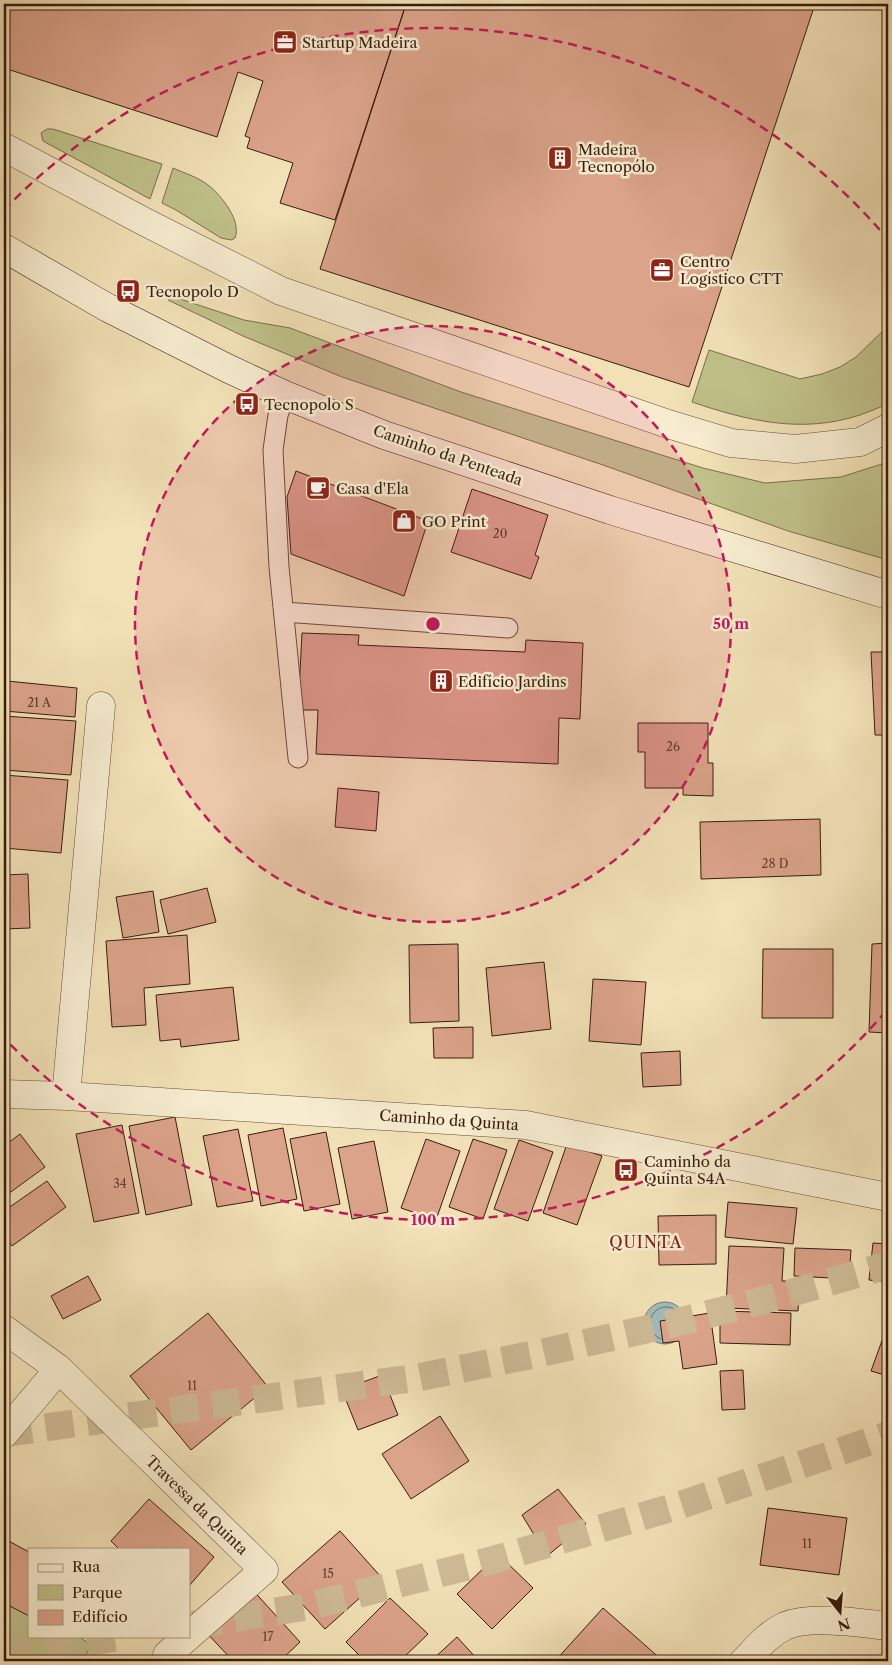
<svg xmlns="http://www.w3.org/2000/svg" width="892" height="1665" viewBox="0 0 892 1665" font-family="'Libre Caslon Text',serif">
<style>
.green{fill:#c0c18a;stroke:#7c6e4c}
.water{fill:#a0bbb9;stroke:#777b75}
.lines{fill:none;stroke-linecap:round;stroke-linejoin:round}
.shore{stroke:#6c6c64;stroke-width:1}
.building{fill:#dba38a;stroke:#391c0e}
.highway-tunnel{stroke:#cdba95;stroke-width:28;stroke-dasharray:28 14;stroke-linecap:butt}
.lane-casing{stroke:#674d38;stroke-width:21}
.street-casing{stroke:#674d38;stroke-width:29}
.secondary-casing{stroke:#391c0e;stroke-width:29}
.lane{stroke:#f7ecd0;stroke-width:19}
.street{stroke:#f7ecd0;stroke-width:28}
.secondary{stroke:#f7ecd0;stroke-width:28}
.ring{fill:none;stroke:#c2185b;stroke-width:2.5;stroke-dasharray:9 6}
.labels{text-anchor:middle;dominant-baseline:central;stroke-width:5;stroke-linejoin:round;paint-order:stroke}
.number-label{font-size:12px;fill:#623e2d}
.poi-label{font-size:15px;fill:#391c0e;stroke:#f7ecd0;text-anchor:start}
.street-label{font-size:15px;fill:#391c0e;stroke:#f7ecd0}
.neighbourhood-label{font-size:16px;letter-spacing:1px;fill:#7a1f14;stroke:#f7ecd0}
.centre{fill:#c2185b;stroke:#f7ecd0;stroke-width:2.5}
.ring-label{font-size:15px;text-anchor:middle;font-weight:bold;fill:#c2185b;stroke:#f7ecd0;stroke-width:5;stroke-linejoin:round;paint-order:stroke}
</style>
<rect width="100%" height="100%" fill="#f2e1b7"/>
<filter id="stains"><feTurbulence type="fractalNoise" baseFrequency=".004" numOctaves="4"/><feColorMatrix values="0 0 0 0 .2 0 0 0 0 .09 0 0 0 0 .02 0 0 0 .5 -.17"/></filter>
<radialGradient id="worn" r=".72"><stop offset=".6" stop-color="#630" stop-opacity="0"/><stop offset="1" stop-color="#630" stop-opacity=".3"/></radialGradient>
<path class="green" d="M47,129H53L162,164L150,199L43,141L41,133Z
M173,168C184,173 198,177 208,185C221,195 242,221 235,238L231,240L221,238L176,210L162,203Z
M172,298H177L244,320L290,328L461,392L703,468L765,483L841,477L888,462V560L788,531L603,465L342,377L243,336L168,300Z
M888,326V403C880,408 870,411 860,415C802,434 748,421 692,402L709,350L800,379L822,374L840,367L856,357Z
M4,1588L29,1604V1636H78L91,1645L83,1661H4Z"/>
<path class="water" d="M644 1323a21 21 0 1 1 42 0a21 21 0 1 1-42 0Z"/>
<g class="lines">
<path class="shore" d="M661,1339C633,1326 663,1290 681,1316"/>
</g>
<path class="building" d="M4,4H406L335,220L280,203L293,163L247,148L250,138L245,136L263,81L238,72L217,137L4,68Z
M406,4H815L689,387L320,269Z
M296,471L428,521L404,596L291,554L287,497Z
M472,489L548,515L535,555L539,557L531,579L451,552Z
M302,633L359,635L358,645L525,652L526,640L583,643L580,719L559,718L558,764L316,754L318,710H298Z
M871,652H888V735H875Z
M7,681L77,688L75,717L4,711Z
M4,716L76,721L71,775L4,770Z
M638,723H708V763H713V796L683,795V788H645V752H638Z
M4,775L68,780L61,853L4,848Z
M338,788L379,792L376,831L335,827Z
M820,819L821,875L701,879L700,822Z
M28,874L30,928L4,929V875Z
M207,888L216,922L168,934L160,900Z
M153,891L159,932L123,938L116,897Z
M187,935L190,984L144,988L146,1025L112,1027L106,941Z
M888,943V1033L869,1032L872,944Z
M458,944L459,1021L410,1023L409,945Z
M763,949H833V1018H762Z
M544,962L551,1029L492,1036L486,968Z
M593,979L646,982L641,1045L589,1041Z
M233,987L239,1040L181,1047L180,1039L160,1041L156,995Z
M473,1027V1058H434L433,1028Z
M680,1051L681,1085L643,1087L641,1053Z
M175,1117L192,1205L146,1215L129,1126Z
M122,1125L139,1213L94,1222L76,1134Z
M283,1128L297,1199L261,1206L248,1135Z
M238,1129L253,1201L217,1207L203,1136Z
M326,1132L340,1204L304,1211L290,1139Z
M20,1134L45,1167L4,1197V1146Z
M426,1139L460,1151L436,1220L401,1208Z
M473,1139L507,1150L483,1219L449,1207Z
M519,1140L553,1152L528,1221L494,1209Z
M374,1141L388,1212L352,1219L338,1148Z
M567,1144L602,1156L577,1225L543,1213Z
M47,1181L66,1207L12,1246L4,1235V1211Z
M728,1202L797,1208L793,1244L725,1237Z
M716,1215V1264L659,1265L658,1216Z
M873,1243L888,1244V1282L869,1280Z
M729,1246L784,1248L782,1281H800L798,1311L726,1308Z
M795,1248L851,1250L849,1279L794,1276Z
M88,1276L101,1300L63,1319L51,1296Z
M720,1311L791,1313L790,1345L720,1343Z
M208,1313L268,1387L191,1450L130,1376Z
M710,1313L717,1364L683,1369L679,1341L663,1343L660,1321Z
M888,1324V1376L871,1371Z
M743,1370L745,1409L722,1410L720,1371Z
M382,1375L398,1415L358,1430L342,1390Z
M440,1416L469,1461L411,1499L382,1454Z
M558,1489L586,1524L547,1556L522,1515Z
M149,1499L214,1557L189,1586V1549H119L111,1541Z
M768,1508L847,1518L839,1575L760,1565Z
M340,1531L382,1578L325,1629L282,1582Z
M5,1539L29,1552V1616L4,1603V1542Z
M498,1554L533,1588L492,1629L457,1594Z
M250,1587L300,1642L280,1661H233L204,1630Z
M390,1598L428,1634L400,1661H365L346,1642Z
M603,1608L663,1661H555Z
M457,1637L477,1659L474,1661H431Z"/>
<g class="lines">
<path class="highway-tunnel" d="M4,1433L415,1378L541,1353L666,1325L791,1293L888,1265
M193,1625L310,1606L493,1560L674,1507L830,1455L888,1435
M4,1656L125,1636"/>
<defs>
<path id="lane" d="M285,395L278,415L273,450L279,567L298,758
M284,612L508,628"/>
<path id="street" d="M4,147L145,222L281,291L668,424L731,443L795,449L860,442L888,428
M4,1094L66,1096L526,1125L888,1197
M66,1096L101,706
M4,1329L59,1369L264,1570L167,1655
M4,1434L59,1369
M744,1661C756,1649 768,1634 785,1626C810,1615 861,1623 888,1626"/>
<path id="secondary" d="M4,248L108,308L229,369L285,395L384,435L610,510L888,595"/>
</defs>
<use href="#lane" class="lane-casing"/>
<use href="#street" class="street-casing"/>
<use href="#secondary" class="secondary-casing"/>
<use href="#lane" class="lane"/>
<use href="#street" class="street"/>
<use href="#secondary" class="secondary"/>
</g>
<circle cx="433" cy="624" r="298" fill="#c2185b" fill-opacity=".12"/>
<g class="ring">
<circle cx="433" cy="624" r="298"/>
<path d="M886 1011A596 596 0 0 1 4 1038M4 210A596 596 0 0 1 886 237"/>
</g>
<defs>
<symbol id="office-square" viewBox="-11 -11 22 22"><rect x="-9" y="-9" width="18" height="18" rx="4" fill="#8f2418" stroke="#f7ecd0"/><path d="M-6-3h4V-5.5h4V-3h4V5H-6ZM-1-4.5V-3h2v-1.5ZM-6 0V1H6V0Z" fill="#fff"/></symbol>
<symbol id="building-square" viewBox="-11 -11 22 22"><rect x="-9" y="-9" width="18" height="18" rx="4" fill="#8f2418" stroke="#f7ecd0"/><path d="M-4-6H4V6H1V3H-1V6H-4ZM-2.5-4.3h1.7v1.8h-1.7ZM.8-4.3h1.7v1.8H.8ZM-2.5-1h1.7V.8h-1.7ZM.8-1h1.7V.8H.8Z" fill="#fff"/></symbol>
<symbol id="bus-square" viewBox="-11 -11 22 22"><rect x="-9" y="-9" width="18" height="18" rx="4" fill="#8f2418" stroke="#f7ecd0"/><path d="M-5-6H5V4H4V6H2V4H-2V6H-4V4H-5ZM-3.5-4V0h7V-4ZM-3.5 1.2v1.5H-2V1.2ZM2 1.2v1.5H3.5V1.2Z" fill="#fff"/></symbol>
<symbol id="cafe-square" viewBox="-11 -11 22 22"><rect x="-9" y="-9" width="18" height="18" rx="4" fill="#8f2418" stroke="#f7ecd0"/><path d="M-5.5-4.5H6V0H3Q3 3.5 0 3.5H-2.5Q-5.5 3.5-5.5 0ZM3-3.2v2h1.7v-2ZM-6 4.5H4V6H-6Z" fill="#fff"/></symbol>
<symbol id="shop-square" viewBox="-11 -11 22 22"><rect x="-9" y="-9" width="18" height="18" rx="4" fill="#8f2418" stroke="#f7ecd0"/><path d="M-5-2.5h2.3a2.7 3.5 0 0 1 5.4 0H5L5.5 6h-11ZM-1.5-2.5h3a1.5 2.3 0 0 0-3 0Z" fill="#fff"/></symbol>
</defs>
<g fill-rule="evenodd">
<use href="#office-square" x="271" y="28" width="28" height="28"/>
<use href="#building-square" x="546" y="144" width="28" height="28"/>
<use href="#office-square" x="648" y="256" width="28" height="28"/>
<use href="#bus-square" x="114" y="277" width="28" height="28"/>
<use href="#bus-square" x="233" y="390" width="28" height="28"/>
<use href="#cafe-square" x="304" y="474" width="28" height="28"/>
<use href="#shop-square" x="390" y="507" width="28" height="28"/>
<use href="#building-square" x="427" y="667" width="28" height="28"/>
<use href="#bus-square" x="612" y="1156" width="28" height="28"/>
</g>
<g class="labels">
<g class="number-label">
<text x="500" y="533">20</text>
<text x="39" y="702">21 A</text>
<text x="673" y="746">26</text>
<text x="775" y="863">28 D</text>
<text x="120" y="1183">34</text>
<text x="192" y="1385">11</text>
<text x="807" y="1543">11</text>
<text x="328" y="1573">15</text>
<text x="268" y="1636">17</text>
</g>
<g class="poi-label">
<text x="302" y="42">Startup Madeira</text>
<text x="578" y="149">Madeira<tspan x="578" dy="17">Tecnopólo</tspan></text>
<text x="680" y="261">Centro<tspan x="680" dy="17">Logístico CTT</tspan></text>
<text x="146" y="291">Tecnopolo D</text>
<text x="264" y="404">Tecnopolo S</text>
<text x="336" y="488">Casa d'Ela</text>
<text x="422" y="521">GO Print</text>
<text x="458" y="681">Edifício Jardins</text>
<text x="644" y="1161">Caminho da<tspan x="644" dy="17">Quinta S4A</tspan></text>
</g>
<g class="street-label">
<text transform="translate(448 455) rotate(19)">Caminho da Penteada</text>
<text transform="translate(449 1120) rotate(4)">Caminho da Quinta</text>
<text transform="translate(197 1505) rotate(44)">Travessa da Quinta</text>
</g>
<g class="neighbourhood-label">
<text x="646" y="1242">QUINTA</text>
</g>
</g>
<circle cx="433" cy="624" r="8" class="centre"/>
<g class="ring-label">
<text x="731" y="629">50 m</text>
<text x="433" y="1225">100 m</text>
</g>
<rect width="892" height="1665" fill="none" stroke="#f2e1b7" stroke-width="20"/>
<rect x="5" y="5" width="882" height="1655" fill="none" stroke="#391c0e" stroke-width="2.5"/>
<rect x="10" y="10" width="872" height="1645" fill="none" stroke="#391c0e"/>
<rect x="28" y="1548" width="162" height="90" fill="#f7ecd0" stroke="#ab9982"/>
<rect x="38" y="1564" width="25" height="8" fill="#f7ecd0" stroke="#ab9982"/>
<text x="72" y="1572" font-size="15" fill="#391c0e">Rua</text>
<rect x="38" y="1585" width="25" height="15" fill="#c0c18a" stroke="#ab9982"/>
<text x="72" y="1598" font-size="15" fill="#391c0e">Parque</text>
<rect x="38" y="1610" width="25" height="15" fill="#dba38a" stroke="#ab9982"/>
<text x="72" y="1622" font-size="15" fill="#391c0e">Edifício</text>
<g transform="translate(840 1612) rotate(163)" stroke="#f7ecd0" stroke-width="4" paint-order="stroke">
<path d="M0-4L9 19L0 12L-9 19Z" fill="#391c0e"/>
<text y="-8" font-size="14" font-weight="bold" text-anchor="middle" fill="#391c0e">N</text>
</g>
<rect width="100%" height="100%" filter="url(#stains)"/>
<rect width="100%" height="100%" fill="url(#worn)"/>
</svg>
